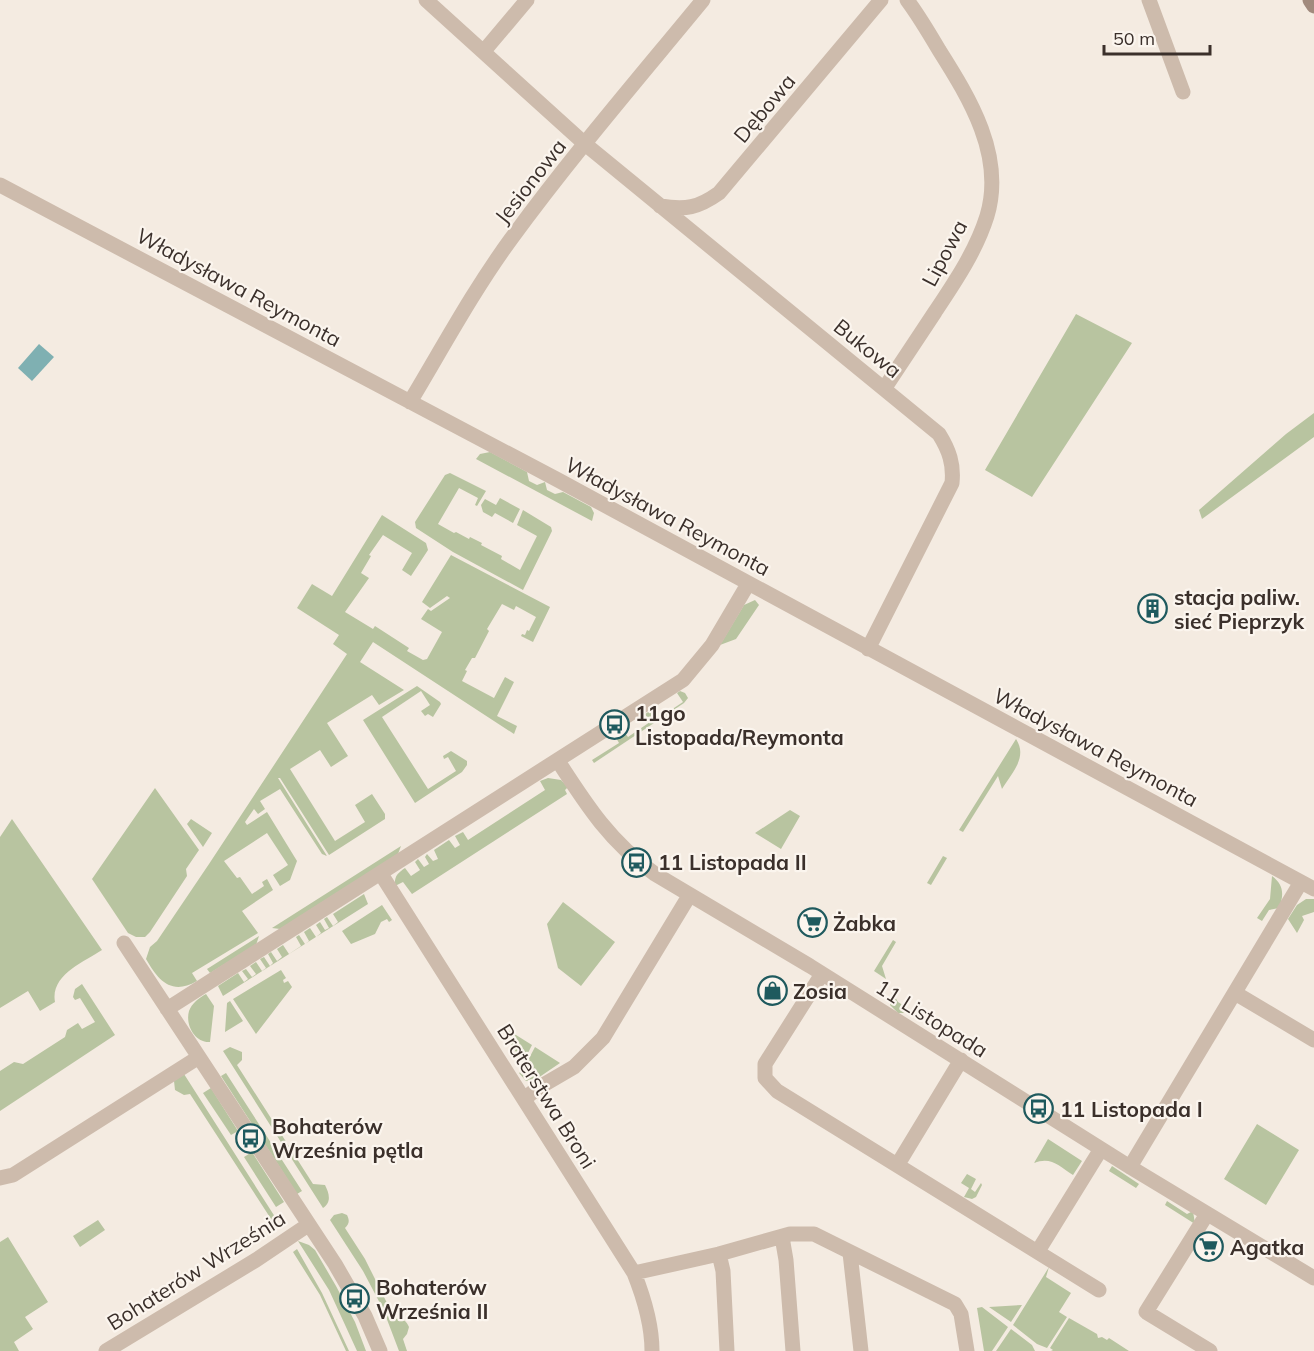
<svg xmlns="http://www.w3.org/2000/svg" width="1314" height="1351" viewBox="0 0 1314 1351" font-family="Mulish,sans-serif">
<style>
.green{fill:#b8c4a0}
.water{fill:#7fb0b2}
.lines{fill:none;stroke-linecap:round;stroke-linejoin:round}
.street{stroke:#cdbbac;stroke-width:15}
.secondary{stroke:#a18a7d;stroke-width:15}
.labels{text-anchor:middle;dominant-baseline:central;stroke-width:4.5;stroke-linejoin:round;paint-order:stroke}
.street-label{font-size:21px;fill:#3b302b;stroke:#fbf5ee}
.poi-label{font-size:21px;font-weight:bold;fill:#3b302b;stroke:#fbf5ee;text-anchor:start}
</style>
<rect width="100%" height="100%" fill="#f4ebe1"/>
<path class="green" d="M1076,314L1132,343L1032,497L985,470Z
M1314,413V437L1202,519L1199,510L1286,434Z
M490,452L527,472L529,481L537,485L545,482L547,490L555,494L563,492L591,507L594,513L592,521L476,459L480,454Z
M450,473L486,491L477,506L475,505L478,498L459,488L438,524L454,533L456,532L469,539L470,537L482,543L481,545L502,556L501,559L520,570L537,536L517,525L523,510L551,527L552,531L523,590L453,552L416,528L415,522L445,475Z
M500,498L520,509L513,523L495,513L492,517L483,512L481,505L485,499L496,505Z
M382,515L426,543L428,550L411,576L402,570L412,553L383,535L369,555L371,556L361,573L369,578L345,612L373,629L375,626L409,648L407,651L423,660L427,659L442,632L421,619L428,609L431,611L450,598L447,596L430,608L422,602L451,555L550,607L533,642L521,636L522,634L525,635L527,630L529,631L536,617L516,606L514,610L502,604L487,629L489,631L475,658H472L465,670L467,671L462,681L494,698L505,677L514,682L497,716L517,726L514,734L373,642L360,662L404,690L379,705L372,695L327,723L348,756L331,767L320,750L290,769L335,841L365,822L355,805L372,794L385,814V819L329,855L280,778H278L327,856L322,854L280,789L260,801L265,809L258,814L254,809L245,822L247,825L267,812L297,861L290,880L280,886L273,875L288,865L267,833L224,861L237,878L240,877L252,894L264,886L262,882L267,879L273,890L242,911L258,933L192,973L197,981C171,996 158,980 146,959L150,947L157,941L209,864L347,654L333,644L339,635L297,608L312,584L332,596Z
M755,600L759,605L736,639L720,645L744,605Z
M417,686L440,702L441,704L433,717L428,714L425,716L421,711L430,705L421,691L382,717L428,789L456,771L448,757L444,759L443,756L451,751L467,761V765L462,772L415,803L363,720Z
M680,691L685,693L688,698L684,703L594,763L592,760L619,743L614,734L622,729L628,737L650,722L645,714L650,711L656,720L683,702L677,693Z
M1016,739C1028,757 1012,773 1002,789L998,776L963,832L959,830Z
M548,778L561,780L568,787L565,790L567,794L412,894L403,882L395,886C394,876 398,873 405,868L411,876L420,870L415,862L418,859L424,867L429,864L425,857L427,854L433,861L438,859L434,850L449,840L455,848L460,845L455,836L463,832L468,840L545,790L540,781Z
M155,788L199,850L186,869L187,876L150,932L145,937H136L128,933L92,879Z
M790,810L800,816L781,849L755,833Z
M12,819L102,950C84,962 50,975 55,1002L40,1011L28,991L0,1008V837Z
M191,819L212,833L203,847L187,824Z
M401,846L398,854L280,929L272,928Z
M943,856L947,858L931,885L927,883Z
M1272,876C1284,885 1284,895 1279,908L1269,910L1262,921L1257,918L1270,899Z
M364,894L368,904L223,996L218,986L238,973L244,982L248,979L242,971L246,969L252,977L256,974L250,966L256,962L262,971L266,968L260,959L264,957L270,966L273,963L268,954L271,952L277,961L282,957L277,949L283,945L289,954L301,946L296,937L299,935L305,944L309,941L304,932L310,928L316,937L321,933L316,925L320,922L325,930L329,928L324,919L327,917L333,926L338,922L333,914Z
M1306,899H1314V912L1302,916L1304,920L1297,933L1288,919L1297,905Z
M563,902L615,942L581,986L558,968L547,924Z
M382,905L392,920L389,922L387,919L381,922L375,934L351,944L342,931Z
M259,936L256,945L210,973L207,969Z
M893,940L896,942L882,966L886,979L874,971Z
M281,970L286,978L283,980L284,983L288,981L292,987L256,1034L233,999Z
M82,984L115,1035L0,1111V1071L14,1062L23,1064L65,1037L67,1030L78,1023L82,1029L95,1022L80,998L75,1000L73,997L75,989Z
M892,992L898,1002L909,1009L905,1013H898L890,1005Z
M206,994L214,1006L210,1042C195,1043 185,1025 189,1011C192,1003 199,998 206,994Z
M230,1001L243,1021L225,1032L227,1003Z
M508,1030L532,1045L523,1063L504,1033Z
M230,1047L242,1052V1060L237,1065L313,1184L325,1185C329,1193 332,1202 323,1208L223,1051Z
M535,1047L560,1063L538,1078L526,1081L519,1073L526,1068L525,1066Z
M226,1073L302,1191L297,1194L221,1076Z
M184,1074L277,1220L273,1222L190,1094L184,1095L175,1090L174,1081Z
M211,1088L238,1131L231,1135L203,1093Z
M1257,1124L1299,1150L1266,1205L1224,1179Z
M1048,1139L1082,1161L1073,1175C1059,1166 1051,1156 1034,1163Z
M252,1152L284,1202L276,1207L244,1157Z
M1112,1166L1139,1184L1136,1188L1109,1171Z
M967,1174L976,1179L971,1189L975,1192L981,1183L982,1185L976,1197L972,1199L964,1197L969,1188L961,1183Z
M1167,1201L1187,1214L1193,1211L1195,1224L1165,1205Z
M342,1213L347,1215C350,1221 349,1224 345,1228L365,1259L395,1319C402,1318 406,1320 409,1327L407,1334L403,1339L407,1351H399L383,1309L363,1271L330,1220L334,1215Z
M98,1220L105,1230L80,1247L73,1236Z
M8,1237L48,1302L25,1317L33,1329L14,1342L19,1351H0V1242Z
M298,1241L309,1245L315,1250L336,1286L355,1322L366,1351H357L329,1290Z
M297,1249L322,1293L349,1351H346L320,1295L293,1252Z
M1049,1267L1046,1277L1071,1293L1059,1312L1067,1317L1047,1348L1037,1344L1013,1325Z
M1022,1305L1011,1322L989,1307Z
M982,1307L1008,1327L992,1351H984L977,1308Z
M1069,1318L1097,1334L1098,1338L1102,1337L1107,1340L1109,1338L1129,1351H1051L1053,1350L1050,1348Z
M1011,1329L1032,1345L1035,1351H996Z"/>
<path class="water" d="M39,344L54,357L32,381L18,368Z"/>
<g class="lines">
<path class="street" d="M426,0L585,144L939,434C949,450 954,464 952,483L868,649
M1149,0L1183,92
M484,51L527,0
M0,185L558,480L1314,889
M660,206C686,210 698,208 719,193L881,0
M884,389C901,363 918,338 935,312C955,282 976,251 987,216C1005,156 970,99 939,50C929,33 919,16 907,0
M410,402C443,347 473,291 511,239C571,157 638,79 703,0
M558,761C587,806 611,843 655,874L810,966L1130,1167L1314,1278
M381,874L634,1273C644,1298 652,1324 652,1351
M124,943L335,1264L365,1316L380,1351
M822,974L765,1064V1078L777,1091L1099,1290
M1235,993L1314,1040
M167,1009L683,680L712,645L748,584
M524,1099L538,1088L574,1067L603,1038L689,896
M898,1164L961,1060
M1130,1167L1301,882
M0,1178L13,1175L199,1057
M1207,1214L1146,1312L1210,1351
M782,1237L786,1260L793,1351
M1038,1251L1101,1149
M850,1253L861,1351
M719,1254L723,1271L727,1351
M634,1273L719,1254L790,1234H814L955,1304L961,1314L967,1351
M106,1351L256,1260L308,1225"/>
<path class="secondary" d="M1310,0L1314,6"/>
</g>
<defs>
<symbol id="building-ring" viewBox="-11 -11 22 22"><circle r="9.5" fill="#fbf5ee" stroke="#1f5a5e" stroke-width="1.5"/><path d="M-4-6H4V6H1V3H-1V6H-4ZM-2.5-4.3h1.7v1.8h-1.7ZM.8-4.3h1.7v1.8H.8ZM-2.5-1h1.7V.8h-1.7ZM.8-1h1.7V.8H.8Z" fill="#1f5a5e"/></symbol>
<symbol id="bus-ring" viewBox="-11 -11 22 22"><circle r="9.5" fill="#fbf5ee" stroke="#1f5a5e" stroke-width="1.5"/><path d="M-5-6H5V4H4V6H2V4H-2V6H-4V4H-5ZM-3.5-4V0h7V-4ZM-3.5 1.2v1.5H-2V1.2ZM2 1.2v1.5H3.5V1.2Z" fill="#1f5a5e"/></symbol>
<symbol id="supermarket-ring" viewBox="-11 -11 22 22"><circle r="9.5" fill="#fbf5ee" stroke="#1f5a5e" stroke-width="1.5"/><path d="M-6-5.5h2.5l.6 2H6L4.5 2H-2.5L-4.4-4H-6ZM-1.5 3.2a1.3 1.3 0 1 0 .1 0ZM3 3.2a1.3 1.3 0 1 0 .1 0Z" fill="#1f5a5e"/></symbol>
<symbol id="shop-ring" viewBox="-11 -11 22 22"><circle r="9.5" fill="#fbf5ee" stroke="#1f5a5e" stroke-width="1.5"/><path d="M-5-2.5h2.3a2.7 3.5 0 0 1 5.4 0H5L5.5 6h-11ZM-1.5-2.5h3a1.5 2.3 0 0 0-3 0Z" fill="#1f5a5e"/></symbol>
</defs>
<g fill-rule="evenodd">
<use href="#building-ring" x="1136" y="592" width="33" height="33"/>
<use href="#bus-ring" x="598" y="708" width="33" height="33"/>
<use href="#bus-ring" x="620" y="846" width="33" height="33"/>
<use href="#supermarket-ring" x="796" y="906" width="33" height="33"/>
<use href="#shop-ring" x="756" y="974" width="33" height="33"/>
<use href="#bus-ring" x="1022" y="1092" width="33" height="33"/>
<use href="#bus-ring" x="234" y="1122" width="33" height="33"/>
<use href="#supermarket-ring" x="1192" y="1230" width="33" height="33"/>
<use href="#bus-ring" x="338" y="1282" width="33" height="33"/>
</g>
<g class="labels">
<g class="street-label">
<text transform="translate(764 108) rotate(-50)">Dębowa</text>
<text transform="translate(530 181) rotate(-52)">Jesionowa</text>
<text transform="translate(944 253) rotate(-62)">Lipowa</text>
<text transform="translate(239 287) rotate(28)">Władysława Reymonta</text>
<text transform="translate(868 348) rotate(39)">Bukowa</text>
<text transform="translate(668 516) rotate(28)">Władysława Reymonta</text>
<text transform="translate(1096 747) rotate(28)">Władysława Reymonta</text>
<text transform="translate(932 1018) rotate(32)">11 Listopada</text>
<text transform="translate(547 1096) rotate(58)">Braterstwa Broni</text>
<text transform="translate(196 1270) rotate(-32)">Bohaterów Września</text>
</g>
<g class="poi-label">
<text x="1174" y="597">stacja paliw.<tspan x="1174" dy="24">sieć Pieprzyk</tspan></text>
<text x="635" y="713">11go<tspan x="635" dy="24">Listopada/Reymonta</tspan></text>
<text x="658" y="862">11 Listopada II</text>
<text x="833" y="923">Żabka</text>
<text x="793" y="991">Zosia</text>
<text x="1060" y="1109">11 Listopada I</text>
<text x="272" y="1126">Bohaterów<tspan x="272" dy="24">Września pętla</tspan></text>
<text x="1230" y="1247">Agatka</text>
<text x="376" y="1287">Bohaterów<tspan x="376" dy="24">Września II</tspan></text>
</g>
</g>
<path d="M1104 45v9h106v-9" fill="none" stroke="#3b302b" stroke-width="3"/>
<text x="1113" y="45" font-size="18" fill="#3b302b" stroke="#fbf5ee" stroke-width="4.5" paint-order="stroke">50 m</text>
</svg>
